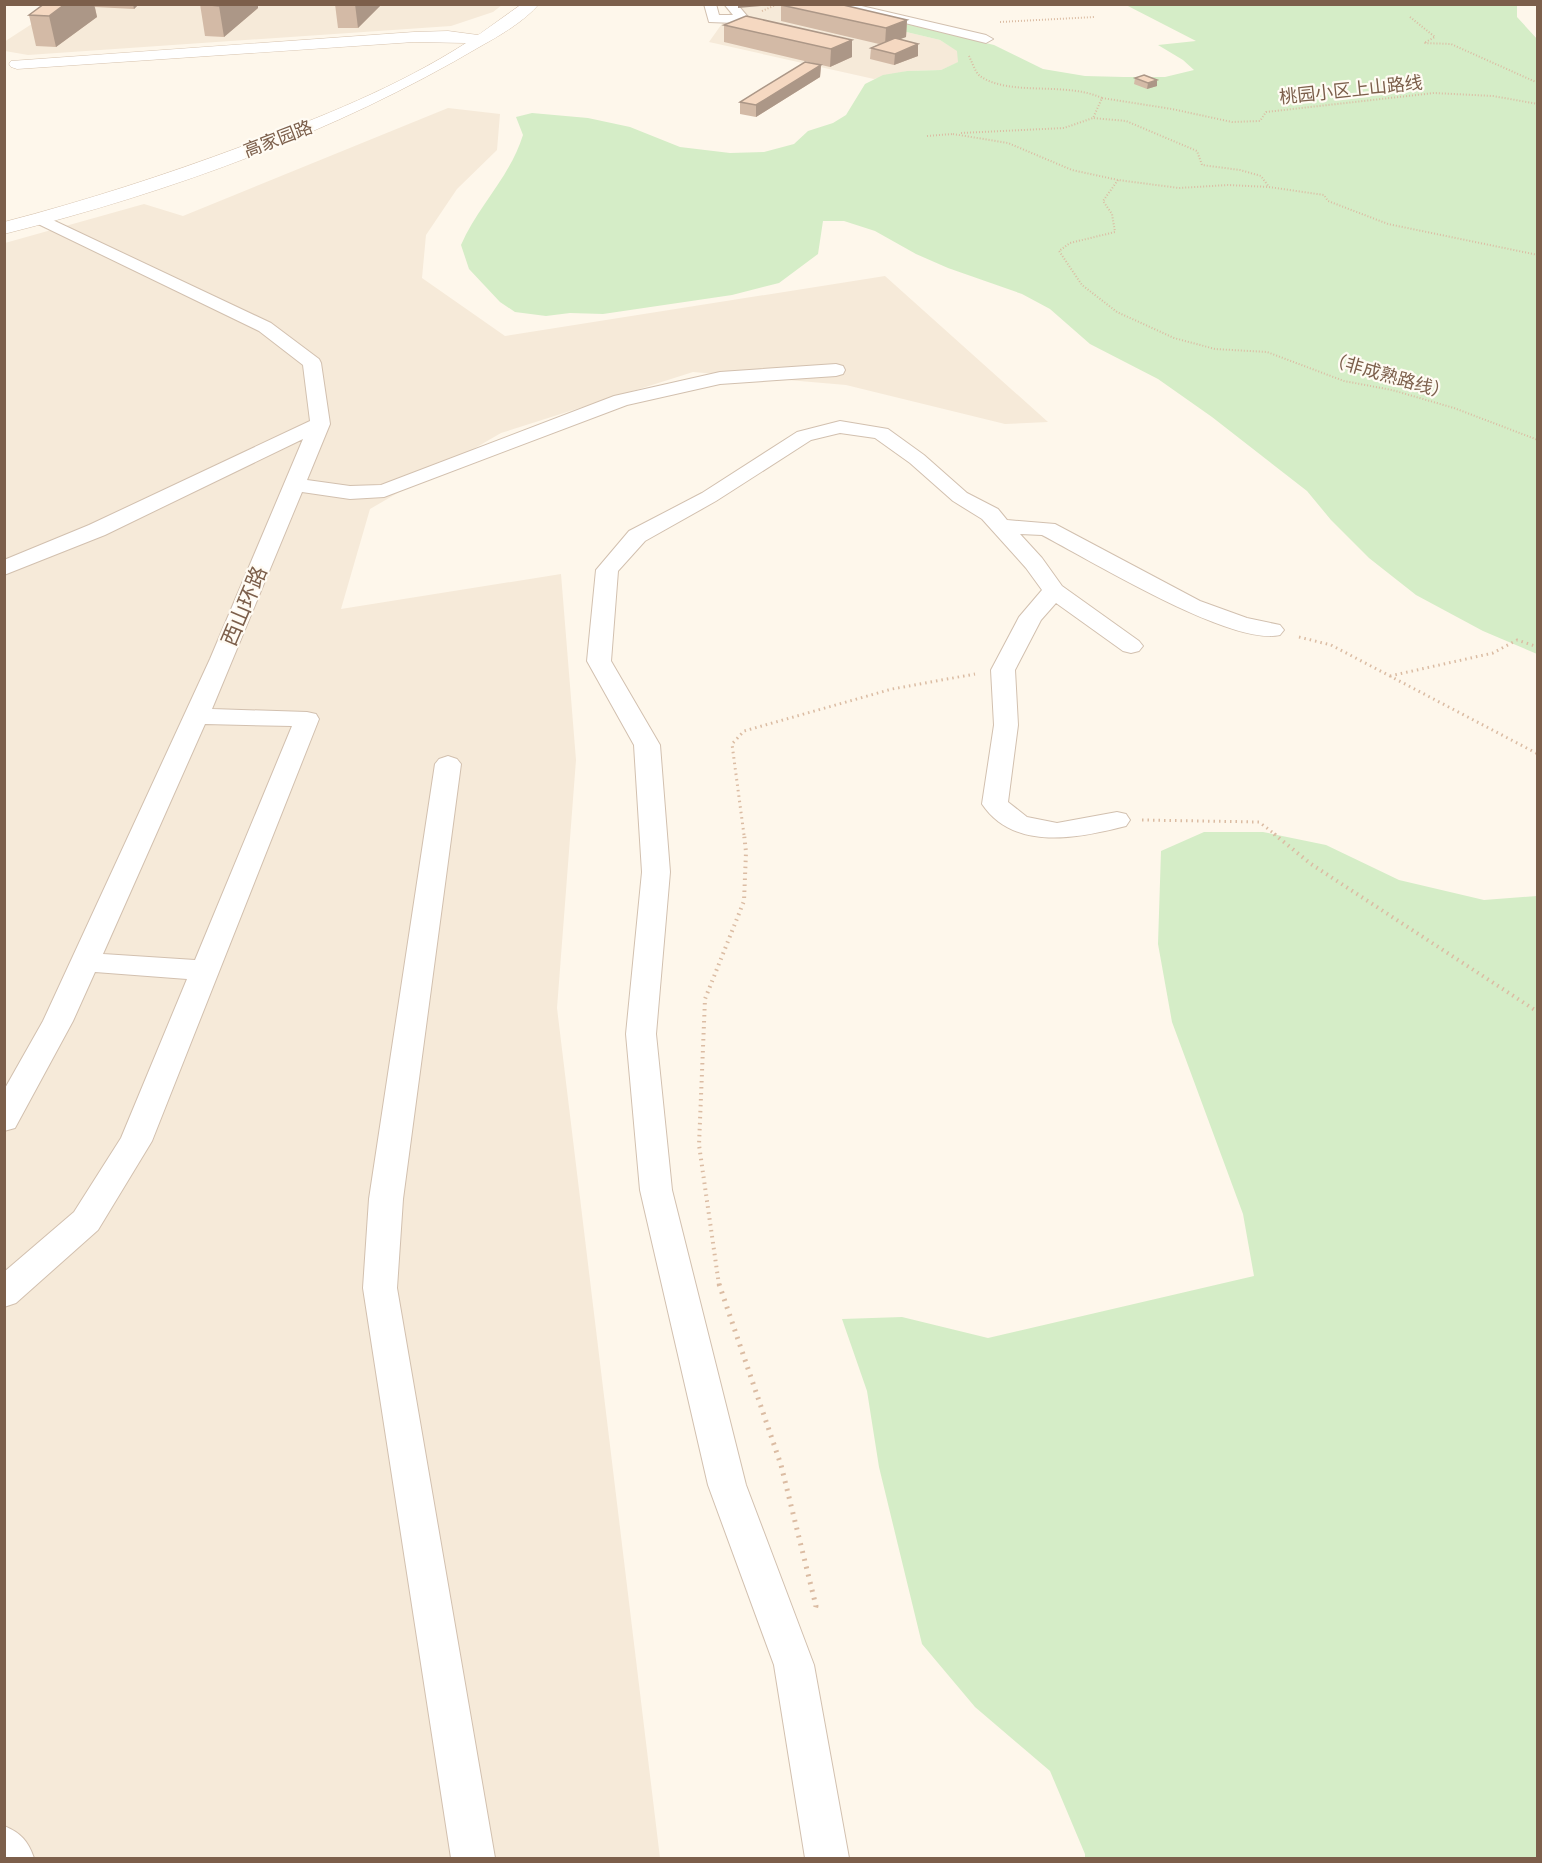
<svg xmlns="http://www.w3.org/2000/svg" width="1542" height="1863" viewBox="0 0 1542 1863" font-family="Rubik,'Noto Sans SC',sans-serif">
<style>
.residential{fill:#f6ead9}
.green{fill:#d5edc7}
.lines{fill:none;stroke-linecap:round;stroke-linejoin:round}
.street-casing{stroke:#d2c0af;stroke-width:2}
.secondary-casing{stroke:#d5c1ac;stroke-width:1}
.path-far3{stroke:#dbbca3;stroke-width:2;stroke-dasharray:1 2;stroke-linecap:butt}
.path-far2{stroke:#dbbca3;stroke-width:3;stroke-dasharray:1.5 4;stroke-linecap:butt}
.path-far1{stroke:#dbbca3;stroke-width:4;stroke-dasharray:1.5 4.5;stroke-linecap:butt}
.path{stroke:#dbbca3;stroke-width:5;stroke-dasharray:2 6;stroke-linecap:butt}
.street{fill:#fff;fill-rule:evenodd}
.secondary{fill:#fff;fill-rule:evenodd}
.wall{fill:#d3baa6}
.shaded-wall{fill:#ac9787}
.building{fill:#f5d8c1;stroke:#ac9787;stroke-width:1.5}
.labels{text-anchor:middle;dominant-baseline:central;stroke-width:4.5;stroke-linejoin:round;paint-order:stroke}
.far-street-label{font-size:18px;fill:#7c5f4b;stroke:#fffbf3}
.street-label{font-size:21px;fill:#7c5f4b;stroke:#fffbf3}
</style>
<rect width="100%" height="100%" fill="#fef7eb"/>
<path class="residential" d="M61,5H502L493,12L451,26L28,55L5,51L4,42Z
M726,5H804L814,10L940,40L958,51L959,62L941,70L907,71L874,79L709,42L731,11Z
M448,108L500,114L497,150L457,189L426,235L422,278L505,336L885,276L1048,422L1005,424L846,385L693,372L501,433L370,509L341,609L561,574L576,760L557,1008L660,1858H5V243L144,204L183,216Z"/>
<path class="green" d="M828,5L994,45L1043,69L1085,76L1124,77H1165L1194,70L1183,60L1158,45L1196,41L1126,5H1517V17L1538,40L1537,654L1483,631L1416,595L1369,558L1331,520L1307,491L1212,417L1158,379L1090,344L1050,309L1022,294L948,268L916,254L875,231L844,221H823L818,254L779,283L732,295L603,314L570,313L546,316L515,312L500,302L469,269L461,245C478,206 510,177 523,135L516,117L532,113L588,118L630,127L680,147L730,153L764,152L794,144L808,131L833,123L846,115L865,84L883,75L907,71L941,70L958,62L957,51L940,40L814,10Z
M1204,832H1263L1326,845L1399,880L1484,900L1537,896V1858H1085V1854L1050,1771L975,1707L922,1644L879,1467L867,1391L842,1319L902,1317L988,1338L1254,1276L1243,1214L1172,1022L1158,944L1161,851Z"/>
<g class="lines">
<defs>
<path id="street" d="M704,4H716L719,15H733L724,4H737L748,17L735,23L709,22Z
M828,4H853L986,35L993,39L986,43Z
M40,214L271,323L319,359L321,363L330,424L307,480L350,486L381,485L614,396L720,372L836,364L843,366L845,370L843,374L836,376L720,384L627,405L384,497L350,499L302,492L212,709L307,712L316,714L319,719L152,1141L98,1230L16,1303L4,1307V1272L74,1212L121,1138L187,979L95,972L73,1021L15,1128L4,1131V1090L43,1021L210,659L303,439L105,535L4,575V560L89,525L310,421L303,365L259,331L34,222L32,219L34,216ZM205,724L292,726L195,960L103,954Z
M840,421L888,429L924,455L967,493L998,509L1007,520L1055,524L1200,601L1247,618L1280,625L1284,630L1280,635C1232,647 1090,560 1042,535L1020,534L1042,558L1062,586L1139,641L1143,646L1139,651L1131,653L1123,651L1056,603L1041,620L1015,670L1018,725L1008,802L1027,817L1057,823L1117,812L1126,814L1130,820L1126,826C1079,838 1014,852 982,804L994,725L991,670L1019,617L1042,590L1026,568L982,519L953,501L910,463L875,438L840,433L811,440L716,501L645,541L618,571L611,661L660,745L670,872L656,1034L672,1190L746,1485L814,1665L849,1858H805L774,1665L708,1485L640,1190L626,1034L642,872L634,745L587,661L596,570L629,531L702,493L797,432Z
M448,756L457,759L461,764L403,1199L397,1288L495,1858H451L363,1288L369,1199L435,764L439,759Z
M4,1826C21,1833 28,1841 34,1858H4Z"/>
<path id="secondary" d="M522,4H539C525,21 499,36 481,46C334,133 170,192 4,234V222C85,201 165,175 243,146C320,118 397,87 466,43L414,42L17,69L11,67L9,64L11,61L414,32L448,31L478,35Z"/>
</defs>
<use href="#street" class="street-casing"/>
<use href="#secondary" class="secondary-casing"/>
<path class="path-far3" d="M762,11L778,4
M1410,17L1435,37L1424,43L1451,44L1538,83
M1000,22L1095,17
M969,56C972,62 975,72 980,76C1010,97 1065,81 1102,98L1093,118L1126,121L1197,151L1202,165L1240,170L1261,176L1269,187L1324,195L1328,201L1388,224L1538,255
M1102,98L1172,109L1232,122L1260,121L1266,112L1434,93L1493,96L1538,104
M961,133L1064,128L1093,118
M953,134L1008,143L1072,170L1118,180L1179,188L1228,185L1269,187
M927,136L953,134
M1118,180L1103,201L1112,214L1115,232L1070,243L1059,251L1082,285L1117,312L1174,338L1215,349L1267,352L1344,381L1392,390L1454,408L1538,440"/>
<path class="path-far2" d="M1299,637L1331,645L1538,754
M1390,676L1493,653L1517,640L1538,647
M1142,820L1259,822L1276,835
M744,835L732,744L744,731L892,689L975,674"/>
<path class="path-far1" d="M1274,834L1311,864L1538,1012
M719,1285L699,1145L705,999L744,901L746,852L744,834"/>
<path class="path" d="M719,1284L781,1465L816,1606L814,1613"/>
<use href="#street" class="street"/>
<use href="#secondary" class="secondary"/>
</g>
<path class="wall" d="M44,4H139L134,9L95,7L97,17L56,47L36,46L29,15Z
M200,4H258V8L224,37L205,36Z
M335,4H382L358,28H338Z
M781,5L907,20L906,37L899,39L918,56L894,65L870,59L871,48L879,44L781,21Z
M724,25L852,40V57L830,67L724,42Z
M821,65L820,77L756,117L740,114V102Z
M1135,78L1157,80V86L1147,89L1134,84Z"/>
<path class="shaded-wall" d="M65,4H94L97,17L56,47L49,16Z
M133,4H139L134,9Z
M221,4H258V8L224,37L219,6Z
M355,4H382L358,28Z
M738,4H771V5L738,8Z
M907,20L906,37L885,45L886,28Z
M852,40V57L830,67L831,49Z
M918,44V56L894,65L895,54Z
M821,65L820,77L756,117V105Z
M1157,80V86L1147,89L1148,83Z"/>
<path class="building" d="M44,4H65L49,16L29,15Z
M200,4H221L219,6Z
M839,4L907,20L886,28L781,5Z
M746,16L852,40L831,49L724,25Z
M895,38L918,44L895,54L871,48Z
M805,62L821,65L756,105L740,102Z
M1144,75L1157,80L1148,83L1135,78Z"/>
<g class="labels">
<g class="far-street-label">
<text transform="translate(1351 90) rotate(-6)">桃园小区上山路线</text>
<text transform="translate(278 139) rotate(-21)">高家园路</text>
<text transform="translate(1389 376) rotate(16)">（非成熟路线）</text>
</g>
<g class="street-label">
<text transform="translate(244 606) rotate(-67)">西山环路</text>
</g>
</g>
<rect width="1542" height="1863" fill="none" stroke="#7c5f4b" stroke-width="12"/>
</svg>
